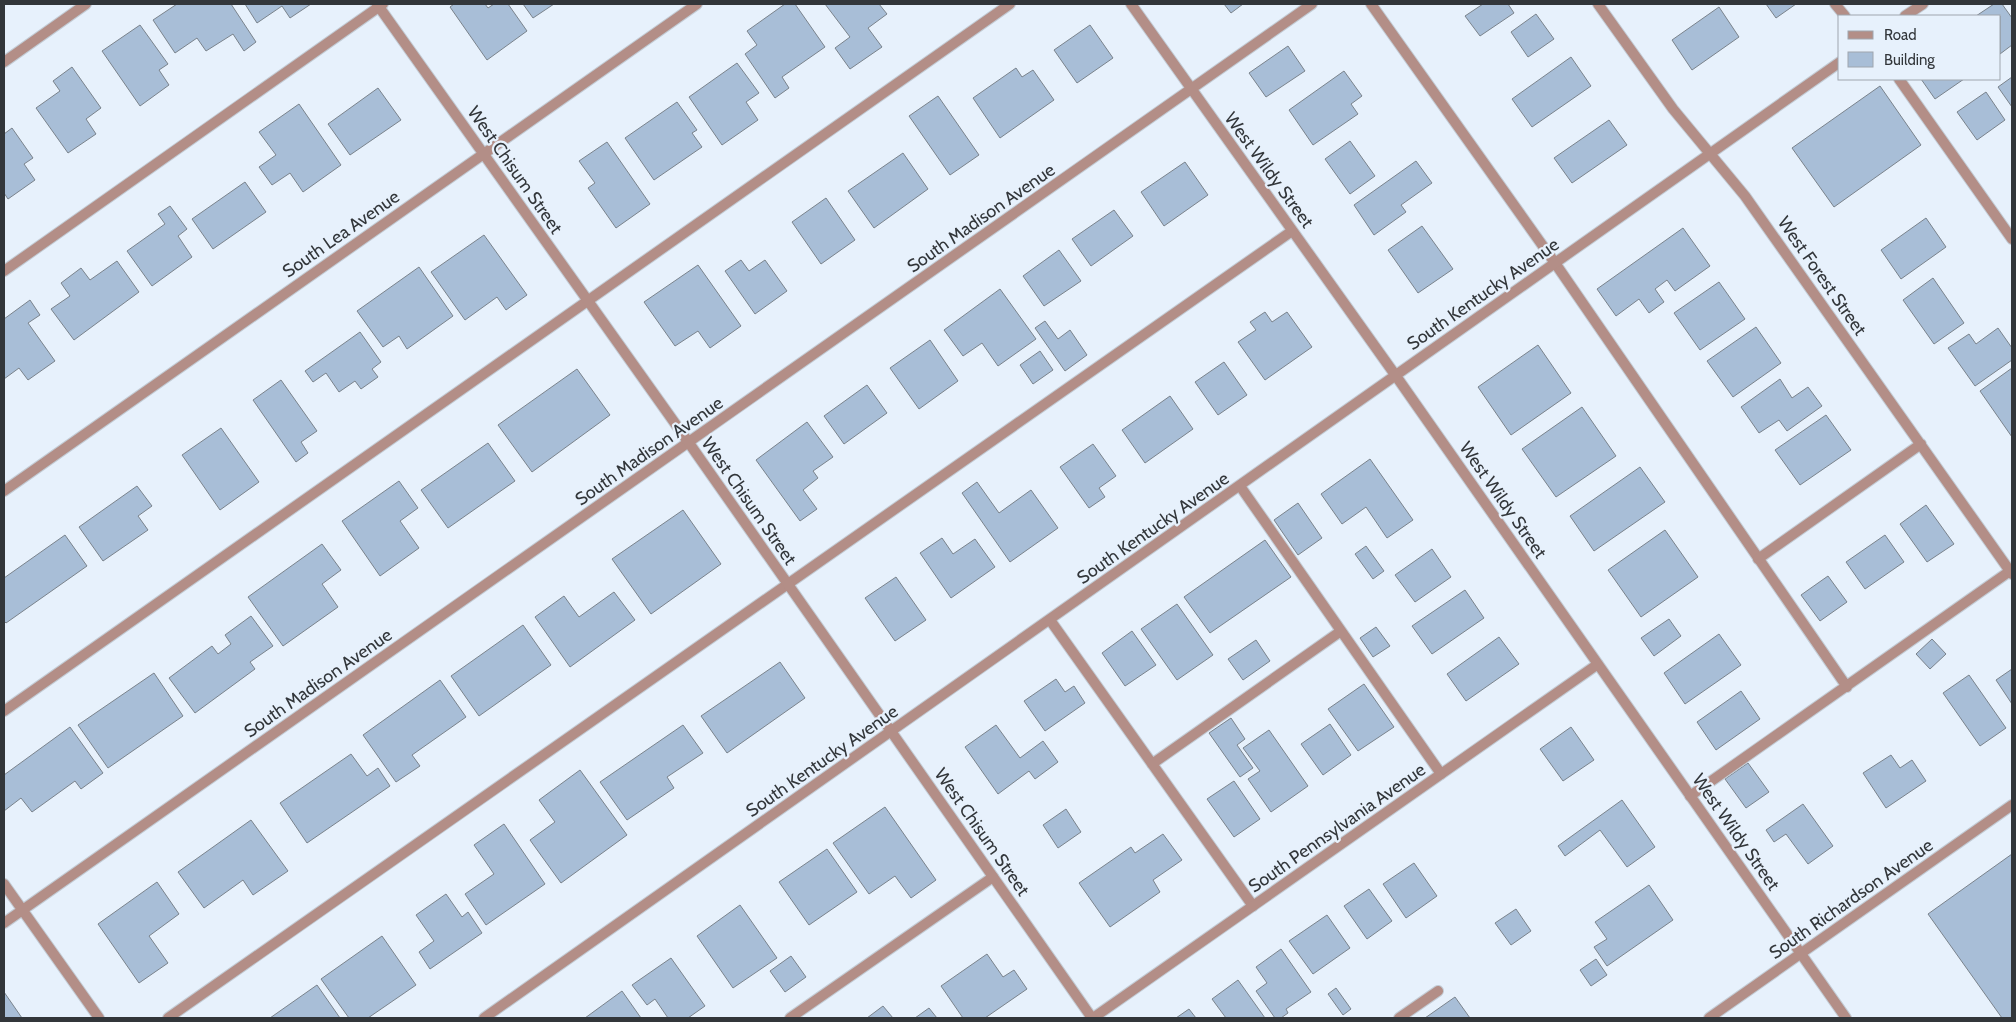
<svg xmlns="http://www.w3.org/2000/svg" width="2016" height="1022" viewBox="0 0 2016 1022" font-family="Cabin,sans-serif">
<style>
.building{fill:#a8bed7;stroke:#7a838c}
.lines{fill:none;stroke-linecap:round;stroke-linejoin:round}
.service-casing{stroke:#c3ccd5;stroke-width:12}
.minor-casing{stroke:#c3ccd5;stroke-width:12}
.tertiary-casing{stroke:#c3ccd5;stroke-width:12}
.service{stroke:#b38e87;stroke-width:10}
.minor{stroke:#b38e87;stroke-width:10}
.tertiary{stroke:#b38e87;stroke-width:10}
.labels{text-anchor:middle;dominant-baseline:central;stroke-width:4.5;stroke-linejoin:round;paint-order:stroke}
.street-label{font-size:18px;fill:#32363a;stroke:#e7f1fc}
</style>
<rect width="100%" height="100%" fill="#e7f1fc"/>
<path class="building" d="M177,4H231L256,42L244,51L233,34L206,51L197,38L175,53L153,20Z
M245,4H311L290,18L282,6L257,23Z
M454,4H485L488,8L494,4H508L527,31L487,60L450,7Z
M523,4H554L533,18Z
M785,4H795L825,47L782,77L789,88L775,98L745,54L757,45L747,31Z
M825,4H879L887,14L868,28L882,47L850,69L835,48L850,37Z
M1224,4H1243L1231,13Z
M1483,4H1508L1514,13L1480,36L1465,16Z
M1766,4H1796L1776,18Z
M1994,4H2002L2012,18V45L2000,54V16H1976Z
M1719,7L1739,37L1692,70L1672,40Z
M1536,14L1554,39L1528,57L1511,32Z
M140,25L168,64L159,70L169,85L140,106L102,51Z
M1090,25L1113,58L1077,83L1054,50Z
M1288,46L1305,71L1266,97L1249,73Z
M1571,57L1591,86L1532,127L1512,99Z
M737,63L759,93L746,102L758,120L722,145L689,97Z
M72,67L101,108L86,119L96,134L68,153L36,108L60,91L53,81Z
M1016,68L1022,77L1033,70L1054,100L1000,138L973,98Z
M1344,71L1362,96L1351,104L1358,114L1313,145L1289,110Z
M2012,77V107L1998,87Z
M1921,79H1964L1935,99Z
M1880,86L1921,145L1834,207L1792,148Z
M378,88L401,120L350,155L328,124Z
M1986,92L2005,120L1977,140L1957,112Z
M938,96L979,155L950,175L909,116Z
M677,102L697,130L692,133L702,147L654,180L625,138Z
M299,104L341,165L303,192L290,173L272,185L259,167L276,155L259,132Z
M1609,120L1627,145L1572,183L1554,158Z
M12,128L33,158L24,164L35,180L8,199L4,193V134Z
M1350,141L1375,176L1350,194L1325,159Z
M607,142L650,204L616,228L588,188L595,183L579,161Z
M903,153L928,189L874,228L848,191Z
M1416,161L1432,183L1401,205L1406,212L1374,235L1354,205Z
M1185,162L1208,195L1164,226L1141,192Z
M245,182L266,212L213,249L192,219Z
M826,198L855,240L821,264L792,222Z
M170,206L187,229L178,236L192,257L152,286L127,251L165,224L158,214Z
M1114,210L1133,236L1091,266L1072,239Z
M1926,218L1946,247L1901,279L1881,250Z
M1422,226L1453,269L1418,293L1388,250Z
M1683,228L1710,266L1675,291L1667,280L1655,289L1664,302L1649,313L1639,299L1616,316L1597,289Z
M484,235L527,295L506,310L497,297L465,320L431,272Z
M1059,250L1081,281L1044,306L1023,276Z
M741,260L749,271L765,260L787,291L755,314L725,271Z
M117,261L139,292L74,340L51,309L70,296L61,283L81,268L90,280Z
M698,265L741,326L710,348L698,331L675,346L644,302Z
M419,267L453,316L407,349L399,336L383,347L357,311Z
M1933,278L1964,323L1934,344L1903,300Z
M1719,282L1745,319L1700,350L1674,313Z
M1000,289L1036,339L998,366L982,343L963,356L944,330Z
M30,300L40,315L28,323L55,361L28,380L19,368L4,379V319Z
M1265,312L1272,322L1287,312L1312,347L1265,380L1238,342L1256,330L1250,322Z
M1045,321L1058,339L1070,330L1087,355L1065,371L1035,328Z
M1756,327L1781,363L1733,397L1707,361Z
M1998,328L2012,348V360L1975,386L1948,348L1969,334L1976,344Z
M360,332L381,362L372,369L378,377L361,389L355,381L339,392L326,373L313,382L305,371Z
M930,340L958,381L919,409L890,368Z
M1538,345L1571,393L1511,435L1478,387Z
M1040,351L1053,370L1033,384L1020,365Z
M1224,362L1247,395L1218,415L1195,382Z
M2012,368V437L1980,391Z
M577,369L610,415L532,472L498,425Z
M1780,379L1792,398L1808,387L1822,406L1787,431L1779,420L1759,433L1741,407Z
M281,380L317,431L301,442L308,453L296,462L253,400Z
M867,385L887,413L844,444L824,416Z
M1170,396L1193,429L1145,463L1122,430Z
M1582,407L1616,456L1556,497L1522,449Z
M1826,415L1851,450L1800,485L1775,450Z
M807,422L833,457L813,471L818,478L803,490L817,509L800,521L756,460Z
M221,428L259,482L220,510L182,455Z
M488,443L515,481L448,528L421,490Z
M1093,444L1116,476L1099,488L1105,497L1089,508L1060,467Z
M1370,459L1413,520L1387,538L1366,507L1342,524L1321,494Z
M1640,467L1665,502L1594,551L1570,516Z
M399,481L418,508L400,521L419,548L380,576L342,521Z
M977,482L999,513L1031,490L1058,528L1010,562L962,493Z
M137,486L152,506L138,516L148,530L103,561L79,527Z
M1298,503L1322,538L1298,555L1274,520Z
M1926,505L1954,544L1927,562L1900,524Z
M683,510L721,564L651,614L612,559Z
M1665,530L1698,577L1641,617L1608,570Z
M65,535L87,566L6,623L4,621V578Z
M1885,535L1904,562L1865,589L1846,562Z
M942,538L953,554L975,539L995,567L951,598L920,553Z
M1265,540L1291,577L1210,633L1184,597Z
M322,544L341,570L322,584L338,607L283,646L248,597Z
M1366,546L1384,571L1373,579L1355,554Z
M1432,549L1451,577L1415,602L1395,575Z
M1828,576L1847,602L1820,621L1801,595Z
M896,577L926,620L895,641L865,598Z
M1465,590L1484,618L1432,654L1412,626Z
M614,592L635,620L570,667L535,617L564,596L579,617Z
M1177,604L1213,655L1177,680L1141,629Z
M251,616L273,646L250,662L255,669L195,713L169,678L212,646L218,654L231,644L225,635Z
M1669,619L1681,636L1654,656L1641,638Z
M523,625L551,665L479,716L451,676Z
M1376,627L1390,646L1373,657L1360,638Z
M1132,631L1156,665L1125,686L1102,653Z
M1719,634L1741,665L1685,704L1664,673Z
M1499,637L1519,664L1466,701L1447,674Z
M1932,639L1946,654L1930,669L1916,654Z
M1256,640L1270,661L1243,680L1228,659Z
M780,662L805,698L727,753L701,716Z
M2012,669V704L1996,680Z
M154,673L183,716L108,768L78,725Z
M1969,675L2006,728L1980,746L1943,693Z
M1056,679L1065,692L1074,686L1085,703L1045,731L1024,701Z
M440,680L466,717L412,755L420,766L396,782L363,735Z
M1364,684L1394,727L1358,751L1328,709Z
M1741,691L1760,719L1716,750L1697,722Z
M1231,718L1245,739L1237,745L1253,768L1240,777L1209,733Z
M1330,724L1351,755L1323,775L1301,744Z
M683,725L703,753L667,777L674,788L627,820L600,782Z
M996,725L1020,758L1043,741L1058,762L1035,779L1029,771L998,794L965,747Z
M70,727L103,773L81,789L75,781L32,812L21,798L4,811V775Z
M1571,727L1594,760L1563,781L1540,749Z
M1269,730L1308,786L1271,812L1248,779L1260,771L1243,748Z
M351,754L367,776L378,768L390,786L307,843L280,803Z
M1891,755L1900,768L1912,760L1926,781L1886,808L1863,773Z
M1748,763L1769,792L1746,808L1725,779Z
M580,770L627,835L561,883L530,840L555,822L539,800Z
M1234,781L1260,819L1234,837L1207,799Z
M1622,800L1655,847L1627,867L1600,830L1565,856L1558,846Z
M1803,804L1833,846L1808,864L1786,834L1774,842L1766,830Z
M885,807L936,880L911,898L895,876L869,894L833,843Z
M1066,809L1081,832L1058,848L1043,825Z
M251,820L288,871L253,895L243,880L204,908L178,872Z
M504,824L545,884L486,925L465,894L494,874L474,845Z
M1163,834L1182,860L1153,880L1160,892L1110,927L1079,883L1131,847L1135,853Z
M827,849L857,892L809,925L779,882Z
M2012,854V1018H2002L1928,914Z
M1414,863L1437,896L1406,918L1383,884Z
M157,882L179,914L149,936L168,963L139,983L98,924Z
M1649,885L1673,920L1607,966L1594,947L1607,939L1595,922Z
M1369,889L1392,921L1367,939L1344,906Z
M446,894L462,917L468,912L482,933L430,969L419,952L434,941L416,915Z
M740,905L777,958L733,988L697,936Z
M1516,909L1531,931L1511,945L1495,923Z
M1327,915L1350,948L1313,974L1289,941Z
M382,936L416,985L368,1018H349L321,979Z
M1281,949L1311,992L1286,1009L1288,1013L1281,1018H1275L1256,991L1267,983L1256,967Z
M987,954L1003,977L1014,970L1027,989L985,1018H963L941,986Z
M791,956L806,977L785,992L770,971Z
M671,958L705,1006L688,1018H668L655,999L647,1005L632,985Z
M1596,959L1607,975L1591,986L1580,970Z
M1238,980L1265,1018H1226L1212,999Z
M317,985L340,1018H270Z
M1336,988L1351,1009L1343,1015L1328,994Z
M622,991L641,1018H585Z
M4,992L22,1018H4Z
M1455,997L1470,1018H1425Z
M883,1006L893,1018H867Z
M929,1008L937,1018H915Z
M1189,1009L1196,1018H1176Z"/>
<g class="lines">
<defs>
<path id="service" d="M1371,4L1555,263L1847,687
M1835,4L1845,16
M1899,79L2012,239
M4,271L383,4
M1240,486L1441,774
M1050,620L1253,906
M4,711L1010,4
M1152,764L1341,631
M1690,796L2010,571
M168,1018L1292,231
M790,1018L993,877
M1399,1018L1438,991"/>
<path id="minor" d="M1131,4L1396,376L1846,1018
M1598,4L1673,109L1745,196L2012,574
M1905,16L1923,4
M4,62L86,4
M1758,559L1921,444
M4,884L99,1018
M4,923L1312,4
M484,1018L1840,62
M1093,1018L1598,664
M1709,1018L2012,805"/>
<path id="tertiary" d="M377,4L689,443L1092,1018
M4,491L697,4"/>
</defs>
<use href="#service" class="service-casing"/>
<use href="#minor" class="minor-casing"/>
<use href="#tertiary" class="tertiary-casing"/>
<use href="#service" class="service"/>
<use href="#minor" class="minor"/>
<use href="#tertiary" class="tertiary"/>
</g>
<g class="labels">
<g class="street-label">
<text transform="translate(515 170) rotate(55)">West Chisum Street</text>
<text transform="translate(1269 170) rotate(54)">West Wildy Street</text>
<text transform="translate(981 218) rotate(-35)">South Madison Avenue</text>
<text transform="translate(341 234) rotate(-35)">South Lea Avenue</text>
<text transform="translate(1822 276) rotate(55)">West Forest Street</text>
<text transform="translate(1483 294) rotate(-35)">South Kentucky Avenue</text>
<text transform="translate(649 451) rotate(-35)">South Madison Avenue</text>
<text transform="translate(1503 500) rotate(55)">West Wildy Street</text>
<text transform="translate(749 501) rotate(55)">West Chisum Street</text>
<text transform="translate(1153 528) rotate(-35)">South Kentucky Avenue</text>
<text transform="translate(318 683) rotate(-35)">South Madison Avenue</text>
<text transform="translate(822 761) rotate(-35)">South Kentucky Avenue</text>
<text transform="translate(1337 828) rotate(-35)">South Pennsylvania Avenue</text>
<text transform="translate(982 832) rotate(55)">West Chisum Street</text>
<text transform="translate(1736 832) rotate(55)">West Wildy Street</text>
<text transform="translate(1851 899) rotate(-35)">South Richardson Avenue</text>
</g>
</g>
<rect width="2016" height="1022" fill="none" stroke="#32363a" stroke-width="10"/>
<rect x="1838" y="15" width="162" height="65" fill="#e7f1fc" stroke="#9fa6ae"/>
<rect x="1848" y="31" width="25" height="8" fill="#b38e87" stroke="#9fa6ae"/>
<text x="1884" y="40" font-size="15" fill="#32363a">Road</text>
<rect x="1848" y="52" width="25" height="15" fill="#a8bed7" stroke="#9fa6ae"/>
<text x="1884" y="65" font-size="15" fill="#32363a">Building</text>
</svg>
